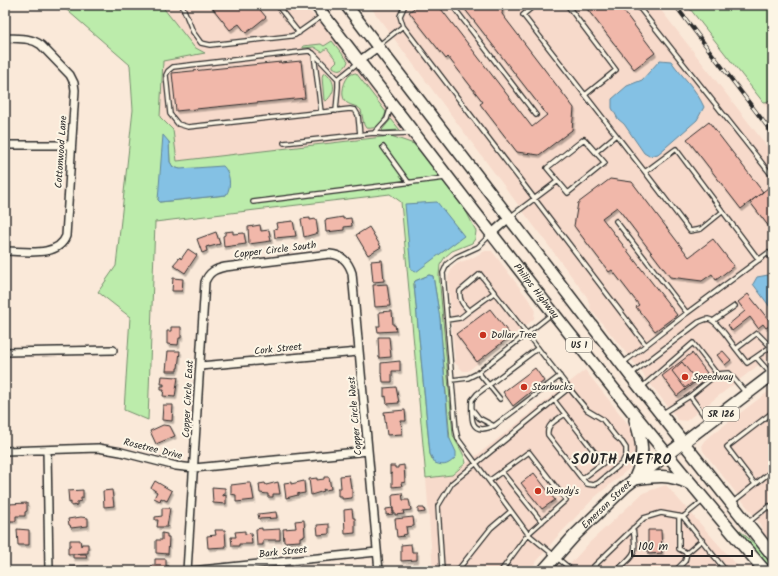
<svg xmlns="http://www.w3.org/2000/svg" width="778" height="576" viewBox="0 0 778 576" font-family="Kalam,sans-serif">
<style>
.built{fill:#f7dacb}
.green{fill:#bcecab;stroke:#748c6b;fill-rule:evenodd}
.water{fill:#84c1e4;stroke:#60859a}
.building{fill:#f1b8aa;stroke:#2b2b2b;filter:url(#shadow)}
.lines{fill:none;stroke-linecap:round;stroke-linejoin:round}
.lane-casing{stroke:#2b2b2b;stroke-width:6}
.street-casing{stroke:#2b2b2b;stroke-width:10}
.primary-casing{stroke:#2b2b2b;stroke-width:14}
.lane{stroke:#fcf5e5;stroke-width:3.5}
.street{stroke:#fcf5e5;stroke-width:7}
.primary{stroke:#fcf5e5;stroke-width:11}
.rail-casing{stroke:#2b2b2b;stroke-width:4}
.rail{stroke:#fcf5e5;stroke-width:2.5;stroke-dasharray:8;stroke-linecap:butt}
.poi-dot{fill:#c8321e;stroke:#fcf5e5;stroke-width:1.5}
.labels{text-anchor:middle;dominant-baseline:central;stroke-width:4;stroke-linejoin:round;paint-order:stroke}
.shield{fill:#fcf5e5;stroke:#6a6863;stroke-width:1}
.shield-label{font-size:9px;font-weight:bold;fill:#2b2b2b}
.street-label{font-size:10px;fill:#2b2b2b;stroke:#fcf5e5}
.poi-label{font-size:10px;fill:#2b2b2b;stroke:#fcf5e5;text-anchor:start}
.district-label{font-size:14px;font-weight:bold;letter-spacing:1px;fill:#2b2b2b;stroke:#fcf5e5}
</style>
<defs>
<filter id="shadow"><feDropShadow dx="1.5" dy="2.5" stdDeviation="0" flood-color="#0004"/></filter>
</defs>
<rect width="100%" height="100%" fill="#fae9d9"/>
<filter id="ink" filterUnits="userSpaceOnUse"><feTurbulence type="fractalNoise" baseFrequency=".025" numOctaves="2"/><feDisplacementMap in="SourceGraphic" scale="8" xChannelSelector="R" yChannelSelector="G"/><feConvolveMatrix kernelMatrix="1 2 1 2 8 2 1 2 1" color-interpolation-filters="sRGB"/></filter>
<g filter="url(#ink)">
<path class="built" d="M161,5H303L325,27L414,144L391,136L177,161L173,130L160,117L163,61L205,52L194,47Z
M369,5H657L773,154V354L686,421L678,420L636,365L591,310L587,297Z
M773,101V116L763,102Z
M485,251H492L535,308L534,319L468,371H463L455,363L448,278L452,268L457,263L470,259Z
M585,370L636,434L637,462L594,498L555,539L529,571H433L426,478L452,475Z
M773,388V547L767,541L759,522L707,456L703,451L702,444L705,440Z
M666,485L742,571H564L590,542L643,493Z"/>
<path class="green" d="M61,5H161L194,47L205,53L163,61L160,117L173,130L177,161L391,136L414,144L466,211L476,231L475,239L472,243L452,251L445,257L440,265L439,275L453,435C457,445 464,452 466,463L452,475L426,478L401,202L390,194L155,222L148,420L124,410L130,317L98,292L116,266L133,110L130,65ZM169,142L170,162L173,167L180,169L226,195L160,202L158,200ZM429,275L433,276L440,319L450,440L432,459L430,454L414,284L415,281Z
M687,5H773V101L763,102Z
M332,41L348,61C346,69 339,72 333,67V65L337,61L327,48L322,52L314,47L303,48V46L321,44L324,46Z
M326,73C336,82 336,92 326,101L324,100L322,77L323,74Z
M356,73L386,112C383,122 378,130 366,128L364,125L361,110C357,105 349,106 345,101C340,95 344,79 350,75C351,74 355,73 356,73Z
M391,119L400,130L383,131L382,130Z
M730,522L756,545L773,564V568L760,558Z"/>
<path class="water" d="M660,60L671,61C683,78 695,87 704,107L697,120L658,154L649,156L644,153L624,124L618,119L612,108V99L627,86L642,80Z
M163,135L169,142L170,162L173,167L180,169L223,166C230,172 232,187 226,195L160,202L158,200Z
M437,202L464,236L416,272L411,270L405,204Z
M429,275L433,276L440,319L449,437L456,452V457C449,464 445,467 435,463L430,454L414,284L415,281Z
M768,275L773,281V311L753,284L757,277Z"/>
<path class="building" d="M210,5H256L266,17L246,33L239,24L230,30Z
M418,5H438L532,127L547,115L464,8L465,5H503L502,14L574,108L572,130L539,155L517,152L480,104L483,102L448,57L446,59L409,12Z
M584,5H619L655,53L634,69Z
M301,61L305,98L176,111L172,73L281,62V63Z
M709,122L763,192L741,209L687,139Z
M610,179L632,182L689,257L713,239L734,266L716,280L712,274L702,281L670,277L617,207L602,218L677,315L655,331L636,307L639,305L612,270L609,272L574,226L578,203Z
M773,184V232L750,202Z
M343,217V219L351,218L352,226L344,227V230L326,232L325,220Z
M310,218V220L316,219L318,233L304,237L301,219Z
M293,221L296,236L275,238L274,229L277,228L276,223Z
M260,225L261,231L269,230L271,241L249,244L248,227Z
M369,227L381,247L368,255L356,235Z
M233,231V234L244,233L246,244L224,247L223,236L225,235V232Z
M216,232L220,244L209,247V246L206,247L207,251L202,253L197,239Z
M188,249L197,255L185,273L173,265L180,257L181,259Z
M382,260L384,281L373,282L371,261Z
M173,278L183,279L182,291H172Z
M387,284L390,306L375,307L373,285Z
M748,294L772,324L766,328L763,324L758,328L750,317L732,331L728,325L745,311L738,302Z
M490,309L511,336L477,362L456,334Z
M392,311L393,325H395L396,331L378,332L377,326H380L379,312Z
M171,327H181V338H179L178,345L167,344V331H171Z
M378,337H389L391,357L379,358Z
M168,351H180L178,368H177V371H166Z
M723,351L731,360L725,365L717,355Z
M692,353L707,373L677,396L662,376Z
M400,361V371H392V382H383L382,374H381V363Z
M682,362L696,380L685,388L672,371Z
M535,368L544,381L513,406L503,392Z
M162,376L178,377L175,397L163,396L164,390H161V386H164V384H161Z
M396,387L399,403L387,404L386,396L384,397V388Z
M163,405H173L172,421L162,420Z
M405,410L406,421H401L402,434L387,435L384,412Z
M163,425L170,426L175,436L156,444L150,431Z
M404,465L405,482L401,483L402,486L392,487V473L390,474V466H395V468H398V466Z
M534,473L555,500L542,509L521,483Z
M349,475L351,488H352V498L342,499V496H338V488H341L340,476Z
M324,477H329L331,489L325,490L323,489L324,491L311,495L309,479L317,478V480L324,479Z
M155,481L172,491L167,501L161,498L160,501L154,498L157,492L151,488Z
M304,481L305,493L299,494L298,493V495L286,498L284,483L291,482V484Z
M278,482L280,494H273V497H268V494L260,493L259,484L265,483L266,485Z
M247,483H251L254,500L236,502V495L231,494V485Z
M212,487L225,488V494H223V496L226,495V504L213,503Z
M83,490V498H81V501L77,502V505L71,506V502L69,503L68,491Z
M112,490L114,506L104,507L103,491Z
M402,493L403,500H409L411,510L403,511L404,514L395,515V512H393L392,496L393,494Z
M27,503V511L25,512V516H16V521H8L7,513H10L9,504Z
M162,508H170L167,527H157L158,520H155V517L162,516Z
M393,508V514L386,515V509Z
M418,508H424L425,512L418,513Z
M352,509L353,518H355V533L345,534L344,510Z
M276,512L277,518L259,519L258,514Z
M81,517L88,518V526L71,528L70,525H69L68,519Z
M413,517L414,526L406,527L407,534L403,535L404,536L397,537L395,519Z
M304,520L305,536L300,537V541L284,542L283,529L296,528L295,521Z
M329,524V534L318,535L317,525Z
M262,528V530L280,529V540H263V545H257L256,529Z
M17,529L29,530V545H18Z
M215,530H225L226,547L208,548L207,536L216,535Z
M648,530H661L662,553L648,554Z
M245,531V534L251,533L252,544H239V546H232L231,537H236L235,532Z
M162,533L167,534V537H169L168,554L156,553V540H162Z
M70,540H80L81,546L82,544H88V553L68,554V547L70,546Z
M411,544L412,552H417V560L401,561V545Z
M73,554H86L87,558H73Z
M155,559H166V566H169L168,571H151L152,565H155Z
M89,566V571H70L69,567Z
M415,567V571H403V569L404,568Z"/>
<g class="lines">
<defs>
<path id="lane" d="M182,5L193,32L201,43L210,45L291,36L295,35L322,16
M277,5L299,33
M452,5L536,115
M535,5L523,15L645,172
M567,5L616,70L585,95
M637,5L773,177
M403,26L400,16L405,5
M378,46L403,26L646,345L687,313
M314,54L321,112
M338,79L359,62
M336,111L338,87V79L313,53L309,51L173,67L168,71L166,75L170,114L178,124L188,127L350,109L355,110L358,115L360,135
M374,133L387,119L391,106
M584,139L605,163L568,193L547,168Z
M284,143L374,133L383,134L410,133
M383,147L409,183
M596,152L616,135
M253,202L445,178
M722,212L701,229L690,231L645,172L676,149L759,260
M510,217L558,181
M616,221L687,313L768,253L773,260
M491,234L478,247L456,257L447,264L443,273L456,430L458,439L528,534L573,571
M469,311L495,292
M447,320L460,318L469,311C462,304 459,300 460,291L480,274L569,388
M713,321L735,306
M538,348L477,394L472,400C471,419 470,436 494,426L560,376
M756,357L747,363L736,349L757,333L770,346
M623,363L646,345
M478,372L500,399
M631,374L699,322C702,321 705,319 708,319C717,320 730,341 736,349
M771,374L756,357L773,345
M452,380L468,378L476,374L553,313
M642,387L693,343L717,374
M690,396L709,422
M472,409L479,418L494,426
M663,413L690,396L717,374L729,373L745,392
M565,414C557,420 546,424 548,435L582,479
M502,472L542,522
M489,481L529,452L566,500L528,534L501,571
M755,484L727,447L773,412
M733,502L773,470
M679,516V549L687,553
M683,517L704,500
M749,522L769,506L773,511
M444,571L442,569L438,506L452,483L569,388L587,410L602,419L616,437L622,442L626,448V455L622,463L598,483L593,485L587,484L582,479L603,463L554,400
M457,571L491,528L511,511
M589,571L644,518L661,513L683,517L726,571
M616,571C636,553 637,555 633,528
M675,571L685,561L687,553L702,540"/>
<path id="street" d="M5,38C18,39 30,37 41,45L70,75L74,83L75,90L66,236C58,258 24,251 5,251
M359,61L378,47
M5,145H71
M491,234L509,218
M5,352L113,350
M200,366L358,352
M47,450L49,571
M5,451L98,448L121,452L176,466L194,468L368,451
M187,571L205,282C209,272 215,269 225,267L330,254C342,255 348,261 352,273L379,571
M191,571L377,552"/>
<g id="primary">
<path id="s1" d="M316,5C462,196 608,389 765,571"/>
<path d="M346,5L630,375L773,556"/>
<path d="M635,478C645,456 643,443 635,420"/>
<path d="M635,479C656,476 669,474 688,483"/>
<path id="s2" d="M543,571L575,535L626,486L773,374"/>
</g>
</defs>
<use href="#lane" class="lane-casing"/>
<use href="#street" class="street-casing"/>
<use href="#primary" class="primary-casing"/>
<use href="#lane" class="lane"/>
<use href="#street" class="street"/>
<use href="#primary" class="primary"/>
<defs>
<path id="rail" d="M675,5L773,134"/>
</defs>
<use href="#rail" class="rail-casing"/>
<use href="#rail" class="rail"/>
</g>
</g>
<g class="poi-dot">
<circle cx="483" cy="335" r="4"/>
<circle cx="685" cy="377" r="4"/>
<circle cx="524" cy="387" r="4"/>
<circle cx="538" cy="491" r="4"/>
</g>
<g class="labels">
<g class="shield">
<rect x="566" y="338" width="26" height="14" rx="3"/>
<rect x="703" y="407" width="36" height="14" rx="3"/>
</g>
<g class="shield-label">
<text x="579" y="345">US 1</text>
<text x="721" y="414">SR 126</text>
</g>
<g class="street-label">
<text transform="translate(61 152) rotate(-86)">Cottonwood Lane</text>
<text transform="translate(275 250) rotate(-7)">Copper Circle South</text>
<text stroke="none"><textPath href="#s1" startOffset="361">Philips Highway</textPath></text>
<text transform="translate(278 349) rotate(-6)">Cork Street</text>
<text transform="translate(188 399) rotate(-87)">Copper Circle East</text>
<text transform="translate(355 416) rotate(-95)">Copper Circle West</text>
<text transform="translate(153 449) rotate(14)">Rosetree Drive</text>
<text stroke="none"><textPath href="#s2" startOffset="92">Emerson Street</textPath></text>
<text transform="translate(283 552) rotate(-6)">Bark Street</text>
</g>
<g class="poi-label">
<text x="491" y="335">Dollar Tree</text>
<text x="693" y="377">Speedway</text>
<text x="532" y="387">Starbucks</text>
<text x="546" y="491">Wendy's</text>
</g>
<g class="district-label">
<text x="622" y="460">SOUTH METRO</text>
</g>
</g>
<rect width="778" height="576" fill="none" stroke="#fcf5e5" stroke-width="20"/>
<rect x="10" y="10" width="758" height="556" fill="none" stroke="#2b2b2b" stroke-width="1.5" filter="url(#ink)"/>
<path d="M632 550v6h120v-6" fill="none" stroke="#2b2b2b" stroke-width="2"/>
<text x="638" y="550" font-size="12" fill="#2b2b2b" stroke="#fcf5e5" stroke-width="3" paint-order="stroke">100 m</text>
</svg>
